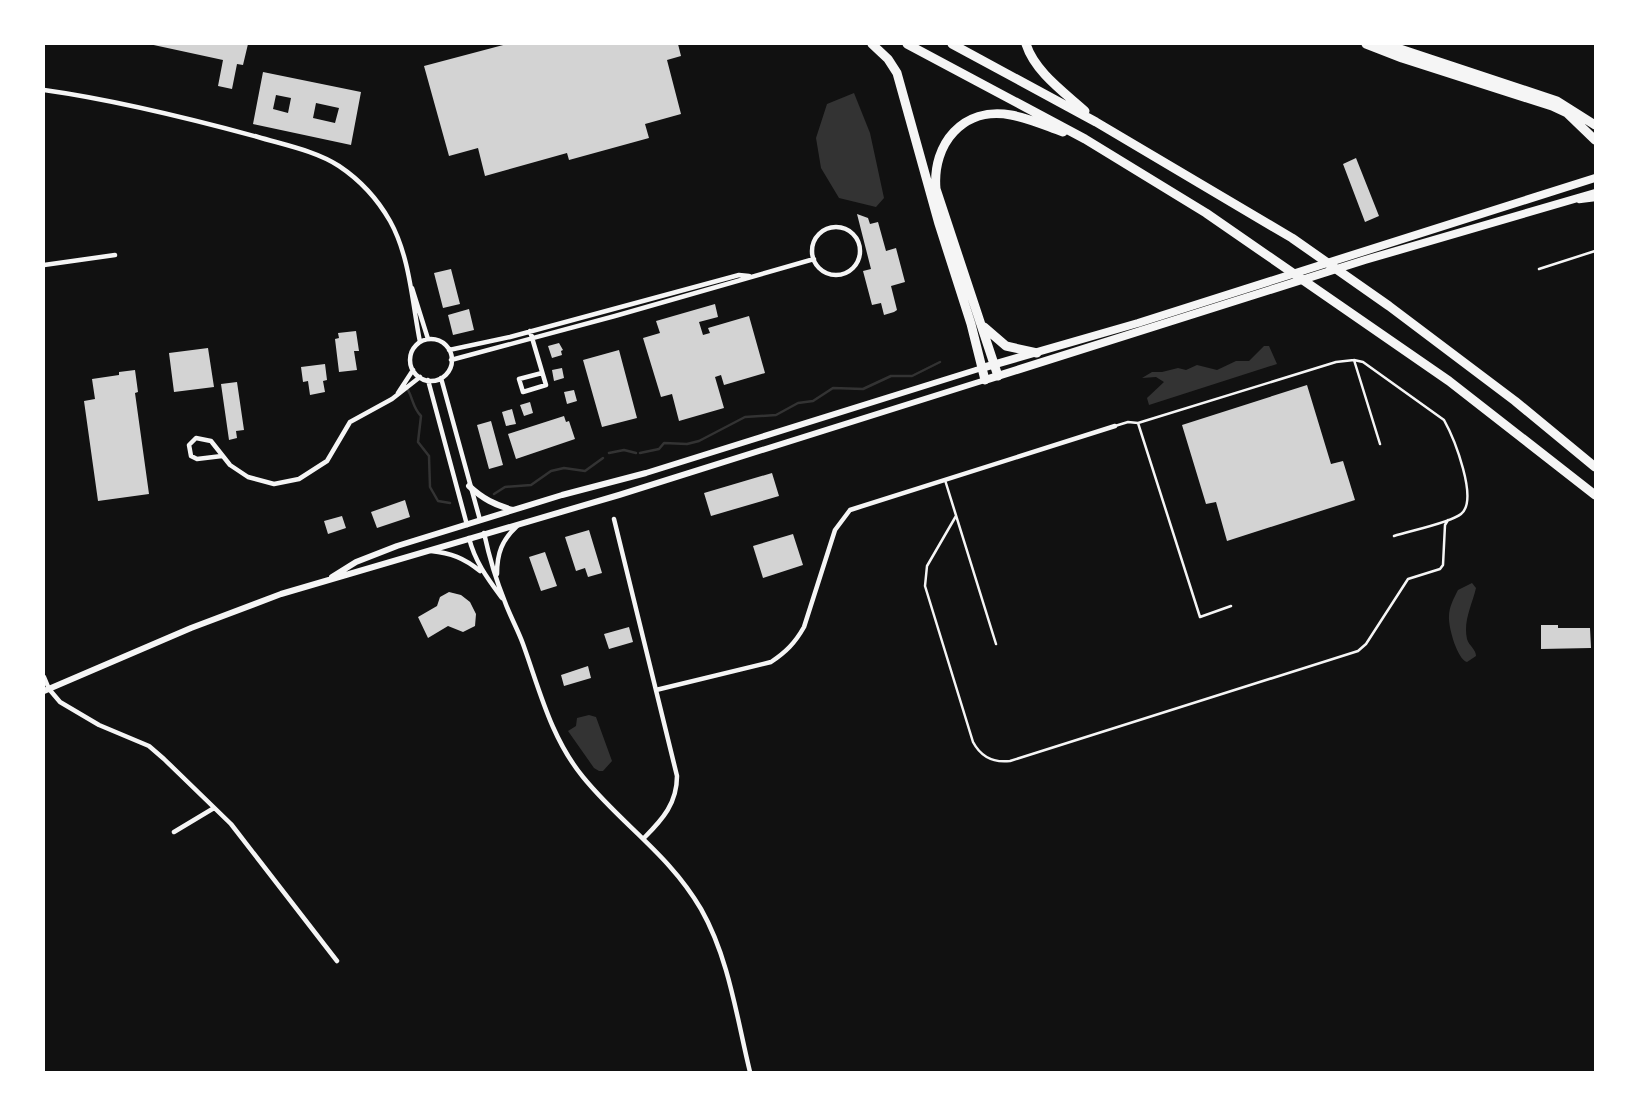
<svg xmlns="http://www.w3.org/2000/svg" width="1639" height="1116" viewBox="0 0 1639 1116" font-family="'Playfair Display',serif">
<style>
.water{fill:#333}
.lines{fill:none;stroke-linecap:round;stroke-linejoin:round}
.stream{stroke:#333;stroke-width:2.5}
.building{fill:#d3d3d3;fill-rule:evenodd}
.service{stroke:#f5f5f5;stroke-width:2.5}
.minor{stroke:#f5f5f5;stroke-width:4.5}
.secondary{stroke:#f5f5f5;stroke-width:6}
.primary{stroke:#f5f5f5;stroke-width:8}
.motorway{stroke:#f5f5f5;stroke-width:9}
</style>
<rect width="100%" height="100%" fill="#111"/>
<path class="water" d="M854,93L870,133L884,198L876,207L839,198L821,168L816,138L827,104Z
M1264,346H1269L1277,364L1149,405L1147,398L1164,382L1156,377L1142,378L1152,372H1162L1178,368L1186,370L1197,365L1217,370L1236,361H1249Z
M1472,583L1476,588C1472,605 1463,621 1467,639C1469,646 1476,649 1476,656L1467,662C1457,659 1448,626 1449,616C1449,607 1454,598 1458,590Z
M589,715L596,717L612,761L603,771H599L594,768L568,731L576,726L577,718Z"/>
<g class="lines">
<path class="stream" d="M408,390C413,399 413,408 421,416L418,442L429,456L430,487L438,501L450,503
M609,453L624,450L636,453
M640,453L659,449L664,443L687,444L699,441L745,417L776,415L798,403L813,401L833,388L863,389L891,376H912L940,362
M494,494L505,487L531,485L551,471L564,468L585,471L603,458"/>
</g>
<path class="building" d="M149,44H248L243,65L237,64L232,89L218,86L223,60Z
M507,44H678L681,56L667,60L681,114L645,124L649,138L569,160L567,153L485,176L478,148L449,156L424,66Z
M263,72L361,92L351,145L253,124ZM276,95L291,98L288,113L273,109ZM316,103L339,108L335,123L313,118Z
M1356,158L1379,216L1365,222L1343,164Z
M857,214L868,218L870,224L878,222L886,251L896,248L905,282L891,286L897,310L894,312L884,315L881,303L872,305L863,271L871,269Z
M451,269L460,304L443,308L434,273Z
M715,304L718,317L699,322L703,335L710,333L708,328L749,316L765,373L724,385L721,375L715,377L724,408L679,421L672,394L661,397L643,338L660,333L656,321Z
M469,309L474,330L453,335L448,315Z
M356,331L359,351H354L357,370L339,372L335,339L339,338L338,333Z
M559,343L563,350L561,351L562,355L552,358L548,346Z
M208,348L214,387L174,392L169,353Z
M619,350L637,418L602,427L583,360Z
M325,364L327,380L323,381L325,392L310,395L308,381L303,382L301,367Z
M562,368L564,378L554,381L552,370Z
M135,370L138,392L135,393L149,494L98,501L84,401L95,399L92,379L119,375V372Z
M237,382L244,430L236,431L237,438L229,440L221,384Z
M1307,385L1331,464L1343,461L1355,500L1227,541L1216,502L1206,504L1182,425Z
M574,390L577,401L567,404L564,392Z
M530,402L533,413L524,416L520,405Z
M512,409L516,424L506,426L502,412Z
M564,416L566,422L569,421L575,439L516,459L508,434Z
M491,421L503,465L489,469L477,425Z
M772,473L779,496L711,516L704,493Z
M405,500L410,517L377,528L371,512Z
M342,516L346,528L328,534L324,521Z
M589,530L602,573L588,577L585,568L576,571L565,537Z
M793,534L803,565L763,578L753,546Z
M545,552L557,586L541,591L529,557Z
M449,592L461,595L470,602L476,614L475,626L463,632L448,626L428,638L418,617L437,606L440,597Z
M1541,625H1558V628H1590L1591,648L1541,649Z
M629,627L633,642L609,649L604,634Z
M588,666L591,678L564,686L561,675Z"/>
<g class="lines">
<path class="service" d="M1539,269L1595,251
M1354,360L1363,362L1444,420C1454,438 1479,500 1461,514C1450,523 1409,531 1394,536
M1138,423L1200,617L1231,606
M1115,426L1128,422L1138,423L1336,362L1354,360L1380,444
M945,480L996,644
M956,516L927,566L925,586L973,742C981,757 993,763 1010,761L1358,651L1366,644L1408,579L1440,569L1443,565L1445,525L1448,520"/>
<path class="minor" d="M44,90C116,100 188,118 258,137C285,145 316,151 339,166C360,180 378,200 390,221C410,257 412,302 420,342
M1579,201L1595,199
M812 251a24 24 0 1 1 48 0a24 24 0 1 1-48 0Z
M44,265L115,255
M412,288L428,339
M530,331L546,385L523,392L519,379L542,373
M410 360a21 21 0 1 1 42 0a21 21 0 1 1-42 0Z
M449,350L510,337L739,275L749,276
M451,360L615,316L814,259
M441,378L480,520
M428,380L467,525
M398,393L413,370
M222,456L197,459L191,456L189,445L196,438L211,441L230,465L248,477L274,484L299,479L327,461L350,422L392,399L420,377
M614,519L677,776C677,803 663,819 644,838
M484,533C489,556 496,580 505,602C510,616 518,630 523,644C540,691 551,738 583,777C622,825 669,854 701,909C729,958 737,1019 750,1072
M469,538C475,562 488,579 502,598
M431,551C451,553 464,558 480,571
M497,574C497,553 502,540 517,526
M44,677L49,689L60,702L99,725L149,746L164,759L231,824L337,961
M656,690L771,662C786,652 795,643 804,627L835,530L850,510L1115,426
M174,832L214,808"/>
<path class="secondary" d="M469,486C483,499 495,505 513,510
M332,577L356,562L397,546L562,495L646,473L982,368
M44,691L191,628L281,594L619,495L985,380"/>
<path class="primary" d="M982,368L1138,323L1595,178
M985,380L1365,260L1595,193"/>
<path class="motorway" d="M872,44L888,59L897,73L939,224L971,324L985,380
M907,44L1085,139L1206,213L1449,381L1595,495
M952,44L1096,122L1292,238L1389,306L1515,401L1595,467
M1026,44C1035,72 1064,92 1085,111
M1366,44L1402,58L1552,106L1567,113L1595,140
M1385,44L1557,101L1595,125
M984,327L1006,346L1037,353
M998,376L936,189C932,144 963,106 1011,115C1029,118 1046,126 1063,132"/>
</g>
<rect width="1639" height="1116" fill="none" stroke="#ffffff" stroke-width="90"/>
</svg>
